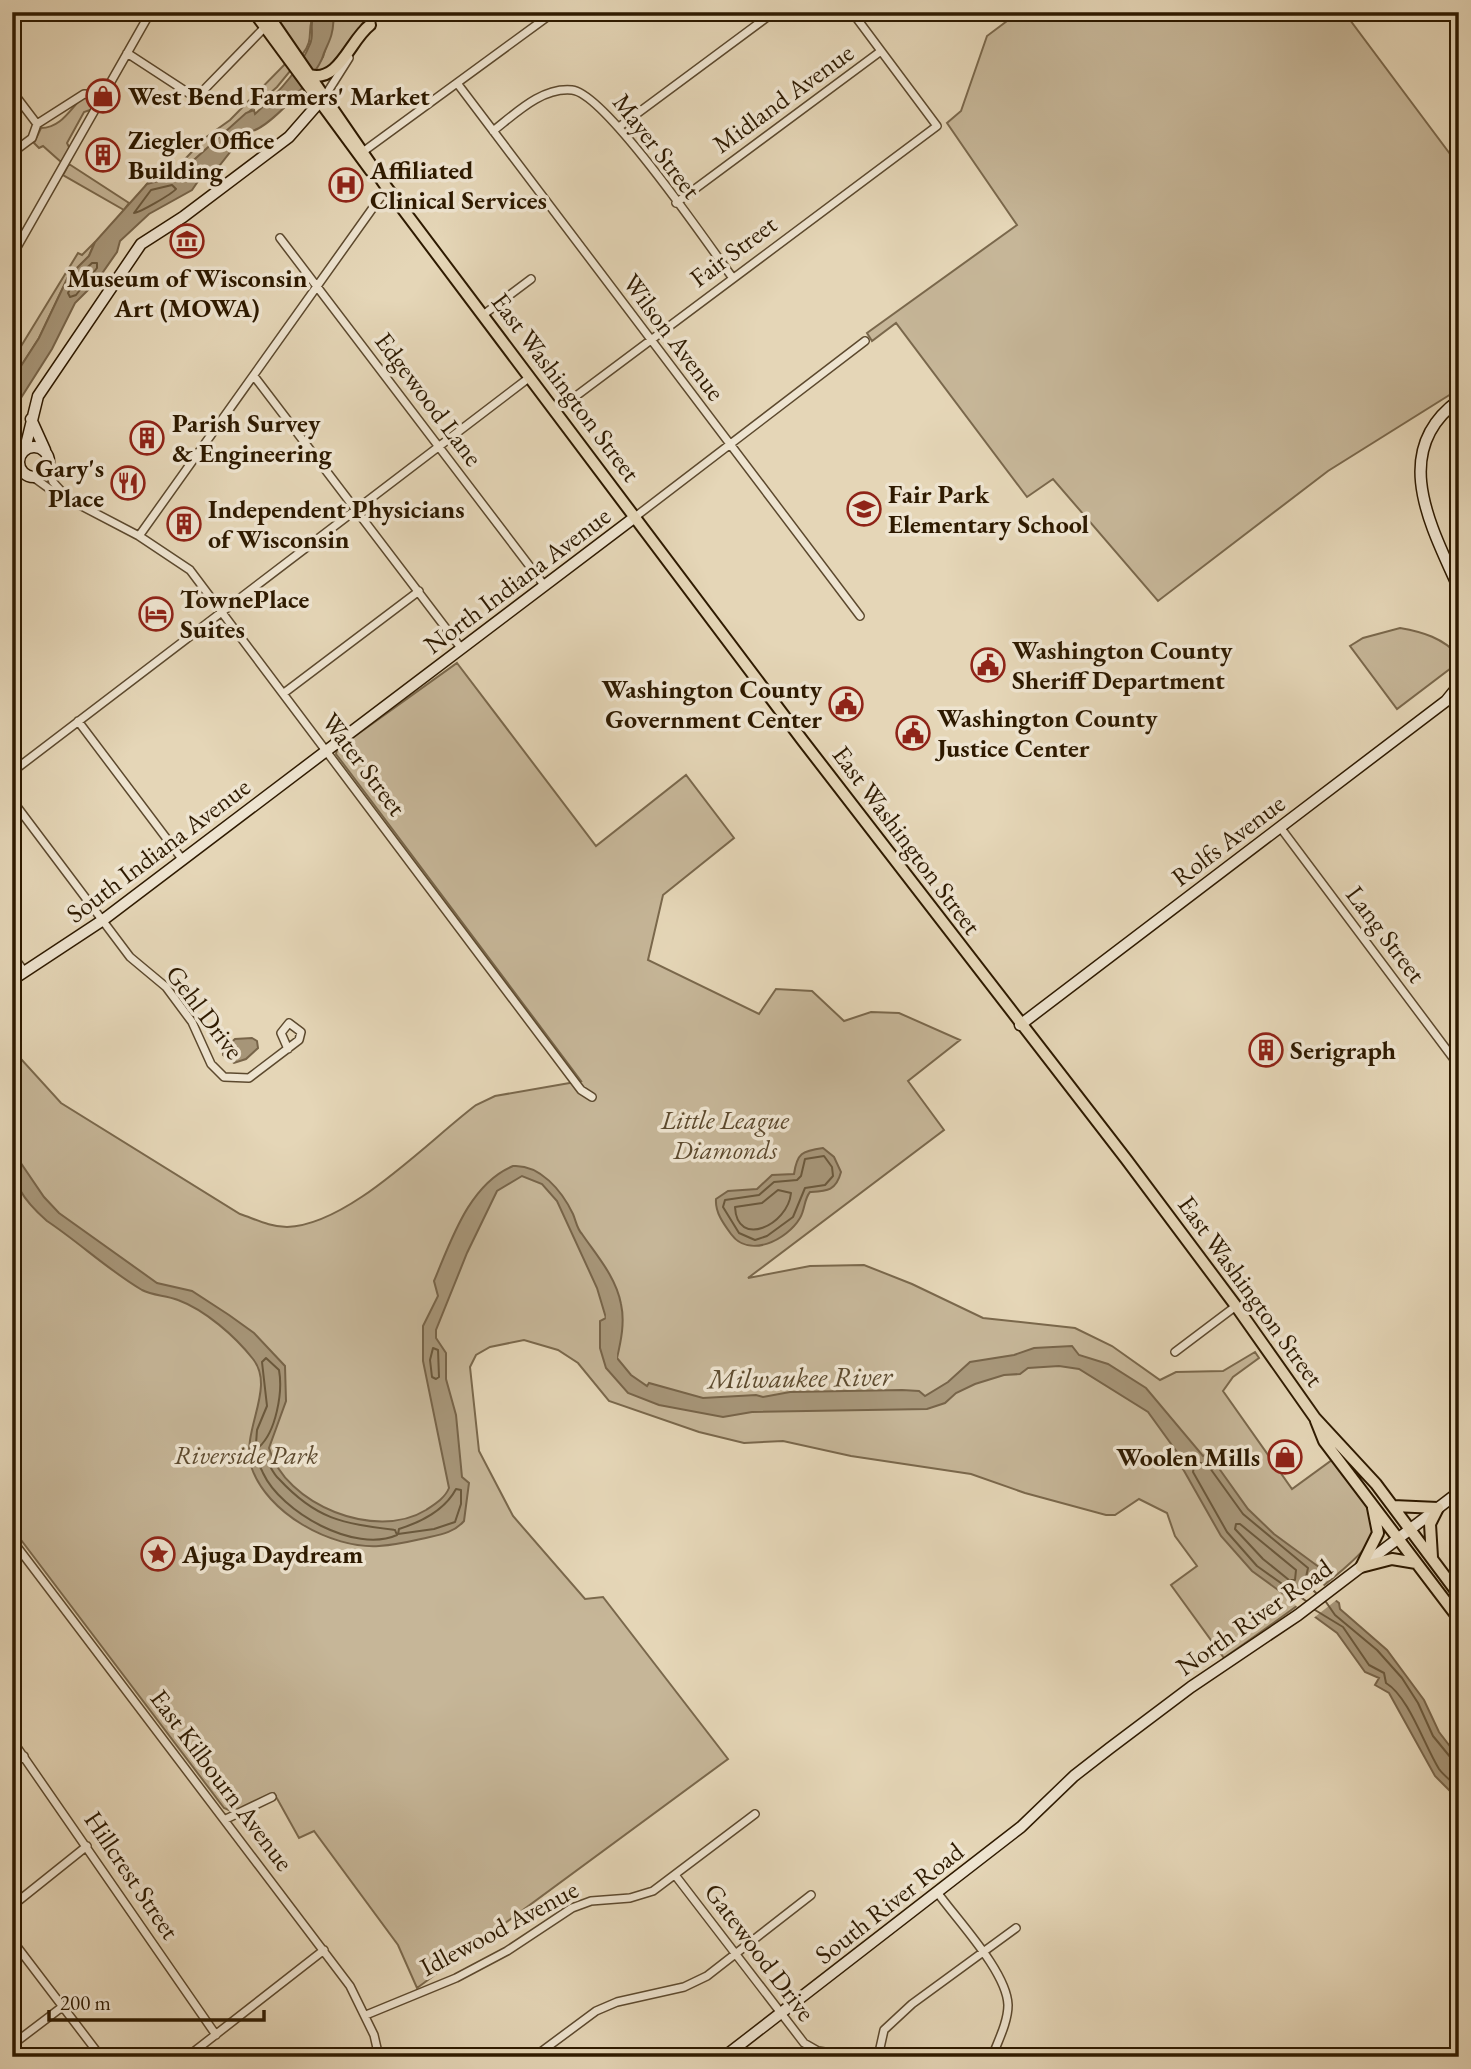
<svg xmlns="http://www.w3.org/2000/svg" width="1471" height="2069" viewBox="0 0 1471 2069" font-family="'EB Garamond',serif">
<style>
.green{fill:#c6b698;stroke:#7a684c;stroke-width:2}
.water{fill:#a79679;stroke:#776449;stroke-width:2}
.pier{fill:#e5d6b7}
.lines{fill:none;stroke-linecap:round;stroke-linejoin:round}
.shore{stroke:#6a583c;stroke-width:2}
.river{stroke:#a79679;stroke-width:12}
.street-casing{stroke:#5c492e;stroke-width:10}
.secondary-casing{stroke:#2e1a00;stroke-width:13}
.primary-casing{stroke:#2e1a00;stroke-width:14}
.street{stroke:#eee4d0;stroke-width:7}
.secondary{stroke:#eee4d0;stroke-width:10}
.primary{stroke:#e5d6b7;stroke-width:10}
.labels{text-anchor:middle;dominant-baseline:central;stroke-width:7;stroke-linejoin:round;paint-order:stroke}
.poi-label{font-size:26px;font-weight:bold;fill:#2e1a00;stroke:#eee4d0;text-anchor:start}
.street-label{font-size:26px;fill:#2e1a00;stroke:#eee4d0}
.park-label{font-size:26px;font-style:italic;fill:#5c492e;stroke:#eee4d0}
.water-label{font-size:28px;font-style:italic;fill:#5e4c30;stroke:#eee4d0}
</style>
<rect width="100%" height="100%" fill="#e5d6b7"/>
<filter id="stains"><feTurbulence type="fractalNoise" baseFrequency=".00286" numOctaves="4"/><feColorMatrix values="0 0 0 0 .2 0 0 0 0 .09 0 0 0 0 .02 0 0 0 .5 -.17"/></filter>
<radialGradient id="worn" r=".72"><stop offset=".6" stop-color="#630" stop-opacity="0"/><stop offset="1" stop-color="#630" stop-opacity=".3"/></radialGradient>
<path class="green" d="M272,12H315C305,29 316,38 302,55Z
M336,12H370L331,70L318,71L314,68L323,57Z
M1019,12H1344L1459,166V389L1328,471L1158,601L1053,479L1027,497L896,323L872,341L867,333L1017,225L947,123L961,111L987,36Z
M286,63L291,70L277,87L176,176L147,184L159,170L169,176L205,138L230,120Z
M85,95L95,103L93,109L84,112L67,143L70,149L61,162L43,146L39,148L34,143L41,128C62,128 71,107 85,95Z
M69,164L129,203L124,210L63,175Z
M95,242L89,256L68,277L39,338L12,380V361L78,253L82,255Z
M1400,628C1423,632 1443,638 1459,656V662L1397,709L1350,646L1363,638Z
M457,663L596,846L686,775L734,838L663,895L648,960L759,1014L776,989L812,991L844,1021L871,1012L899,1013L960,1040L908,1081L944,1130L748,1278L810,1266L864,1265L912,1284L983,1318L1075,1328L1112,1346L1160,1380L1176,1372L1223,1371L1255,1352L1259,1358L1233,1377L1223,1391L1292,1489L1332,1460C1345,1478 1378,1510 1373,1535C1367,1561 1250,1639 1224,1658L1171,1585L1197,1566L1175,1536L1167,1513L1139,1499L1115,1515H1106L1025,1493L971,1474L851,1456L783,1441L744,1443L699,1432L609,1401L578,1363L558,1350L524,1340L490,1347L476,1355L470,1367L479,1451L513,1516L585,1599L603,1597L728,1759L417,1988L398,1945L314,1831L299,1838L274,1793L233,1812L224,1808L12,1528V1049L61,1103L240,1214C255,1219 270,1227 287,1227C349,1225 427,1142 476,1105L495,1096L581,1081L336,754L337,749Z"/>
<path class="water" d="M315,12H336C332,20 334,26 332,32C331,40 325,49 323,56C318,74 266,134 246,132L212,175L201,177L192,190L149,214L120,241L117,252L96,282L75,303L52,349L12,412V380L39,338L68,277L89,256L95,242L147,184L176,176L246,113L254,110L255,114C275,96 300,70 310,44C315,33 308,24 315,12Z
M252,1038L257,1041L258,1048L246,1059L234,1063L223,1055V1050L235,1039Z
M823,1148L834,1157L841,1172C836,1191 827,1191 810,1192C804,1199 805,1210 800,1218C787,1240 749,1259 731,1234C723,1223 715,1212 716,1199L728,1191L757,1189L772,1175L794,1174C797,1153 802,1151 823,1148Z
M12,1150L44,1197L59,1213L157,1283L192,1291L229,1315L254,1333L285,1366L286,1401L269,1448C285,1505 376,1541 426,1510C435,1504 445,1498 449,1488L423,1361V1326L438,1296L434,1281C451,1241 469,1184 513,1166C540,1164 562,1191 573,1214C576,1221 577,1229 582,1234C597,1256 616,1277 621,1304C625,1322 621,1341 617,1358L631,1375L647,1386L649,1383L703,1398L756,1395L763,1397L790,1392L902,1390L919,1391L925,1396L948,1382L970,1362L1014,1355L1034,1348L1072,1346L1079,1355L1108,1364L1146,1388L1203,1456L1208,1453L1248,1509L1274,1534L1323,1570L1311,1581L1339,1603L1340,1609L1387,1650L1424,1700L1439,1732L1459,1758V1800L1435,1776L1389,1693L1375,1685L1379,1678L1365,1672L1337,1633L1252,1571L1221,1536L1183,1469L1187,1466L1148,1412L1079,1369L1059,1366L1028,1368L1020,1374L1004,1375L975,1384L956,1393L945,1403L927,1409L752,1412L723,1417L659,1405L628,1393L606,1368L600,1348V1321L606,1318L597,1288L557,1201L542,1184L522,1176L497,1191L467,1253L436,1330V1338L446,1353V1379L456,1415L462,1477L469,1483L464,1521C453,1534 437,1535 421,1539C408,1542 393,1545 379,1546C331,1549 266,1513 251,1466C241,1430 276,1388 253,1359C235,1336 205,1310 178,1300C166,1295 153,1296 142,1290C108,1270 80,1243 47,1221C22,1199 12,1184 12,1150Z"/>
<path class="pier" d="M1318,1581L1339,1598L1311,1620L1291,1601Z"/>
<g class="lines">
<path class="shore" d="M172,185L176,189C172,194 139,213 134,213L151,190Z
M92,263H97V268L76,295L70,297L68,293L75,279Z
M824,1156L832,1167L833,1176L825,1185L805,1188L793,1217L767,1236L755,1240L739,1233L723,1207L725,1200L759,1195L774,1182L797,1180L801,1176L805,1159Z
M778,1190L791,1193C788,1225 737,1249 735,1207L762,1203Z
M433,1348L438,1350L439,1377L436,1379L432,1377L430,1360Z
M266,1358L279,1370C283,1392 276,1432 259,1447L256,1444L257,1430L267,1406L262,1362Z
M260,1454C268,1458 271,1472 279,1479C317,1520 342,1523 395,1530L397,1535C355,1554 281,1512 263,1473C260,1465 255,1462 260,1454Z
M456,1489L461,1490V1504L455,1522L434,1529L398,1534L399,1529C421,1522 445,1510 456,1489Z
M1236,1524H1240L1296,1570L1295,1580H1289L1263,1559L1235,1529Z
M1306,1601L1257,1566L1227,1532L1193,1472L1195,1462L1207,1464L1243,1514L1308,1568L1305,1582L1316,1593
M1326,1602L1335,1615L1377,1650L1402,1678L1418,1703L1433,1736L1451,1758L1459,1761
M1315,1610L1343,1627L1369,1665L1384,1673L1386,1683C1409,1697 1424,1745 1439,1769C1444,1776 1453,1782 1459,1789"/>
<path class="river" d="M611,1359L612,1311"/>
<defs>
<path id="street" d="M368,27L376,12
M127,53L196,98L265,27
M457,83L860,616
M12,91L37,124
M325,96L349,58
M619,127L774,12
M493,131C516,113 542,87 572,90C605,93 708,244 732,277
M364,151L554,12
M12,153L32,138L37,124L84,94L103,95
M676,203L881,51
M280,238L544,585
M12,256L146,20V12
M483,315L531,279
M254,376L461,648
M556,411L937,126L852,12
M48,468L53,482L63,493
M33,477L51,490L139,536L190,570L581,1090L592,1097
M635,517L865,341
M139,536L387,188
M284,693L419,591
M78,721L182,859
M12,772L530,377
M12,800L130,957L166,987L192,1022L211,1064L224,1077L249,1078L299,1040L301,1032L289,1023L281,1033L288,1049
M1280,827L1459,1066
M12,955L24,971
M1175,1352L1236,1306
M12,1540L350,1986L374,2035L379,2057
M12,1740L216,2035
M12,1764L24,1756
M226,1819L272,1797
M675,1875L804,2043L818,2051L858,2057
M937,1892C957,1920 1007,1972 1008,2005C1008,2022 998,2041 992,2057
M12,1906L87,1846
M12,1940L101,2057
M366,2015L456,1978L507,1951L572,1908L591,1901L630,1898L653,1891L755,1814
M12,2045L62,2007
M187,2057L324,1950
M534,2057L596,2011L617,2002L684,1987L707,1976L811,1895
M878,2057L884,2030L912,2004L1016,1928"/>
<path id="secondary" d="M12,13L14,12
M1459,400C1388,451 1432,528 1459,589
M31,419L45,450
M19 462a15 15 0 1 1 30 0a15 15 0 1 1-30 0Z
M25,449L38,396L141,244L183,217L289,137L324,97
M12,980L103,920L635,517
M1020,1025L1446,701L1459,685
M724,2057L1021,1827L1074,1776L1110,1748L1191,1687L1298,1615L1459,1492"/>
<path id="primary" d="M254,12L371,171
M266,12L387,188L803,741L1126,1159L1236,1306L1315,1418L1376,1484L1459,1595
M310,75C339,83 350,40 370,25
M1316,1421L1324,1441L1459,1619
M1393,1506L1438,1508
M1432,1557L1430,1524L1438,1508
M1361,1567L1378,1533L1373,1508
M1361,1567L1392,1559L1416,1563"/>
</defs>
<use href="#street" class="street-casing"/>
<use href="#secondary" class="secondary-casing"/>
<use href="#primary" class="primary-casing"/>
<use href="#street" class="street"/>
<use href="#secondary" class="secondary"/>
<use href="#primary" class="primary"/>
</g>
<defs>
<symbol id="shop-ring" viewBox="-11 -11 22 22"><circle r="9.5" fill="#eee4d0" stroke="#8f2418" stroke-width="1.5"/><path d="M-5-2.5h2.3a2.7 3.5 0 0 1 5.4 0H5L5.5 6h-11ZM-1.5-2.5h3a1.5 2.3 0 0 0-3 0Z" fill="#8f2418"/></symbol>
<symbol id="building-ring" viewBox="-11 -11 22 22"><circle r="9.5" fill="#eee4d0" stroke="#8f2418" stroke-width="1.5"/><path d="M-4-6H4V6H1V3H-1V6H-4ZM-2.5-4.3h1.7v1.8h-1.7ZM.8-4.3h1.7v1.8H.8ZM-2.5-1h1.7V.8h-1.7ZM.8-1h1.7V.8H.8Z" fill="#8f2418"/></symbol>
<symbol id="hospital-ring" viewBox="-11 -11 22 22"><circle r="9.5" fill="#eee4d0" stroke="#8f2418" stroke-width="1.5"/><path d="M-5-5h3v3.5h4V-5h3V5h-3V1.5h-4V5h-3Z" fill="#8f2418"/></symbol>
<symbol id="museum-ring" viewBox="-11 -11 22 22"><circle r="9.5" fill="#eee4d0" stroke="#8f2418" stroke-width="1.5"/><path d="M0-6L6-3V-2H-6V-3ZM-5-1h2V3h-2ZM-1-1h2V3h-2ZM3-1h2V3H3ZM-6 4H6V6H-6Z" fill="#8f2418"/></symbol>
<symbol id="restaurant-ring" viewBox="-11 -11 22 22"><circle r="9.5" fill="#eee4d0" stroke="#8f2418" stroke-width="1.5"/><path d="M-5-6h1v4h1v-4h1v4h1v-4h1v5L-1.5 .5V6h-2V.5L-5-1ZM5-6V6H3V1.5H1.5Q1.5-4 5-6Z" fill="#8f2418"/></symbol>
<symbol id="school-ring" viewBox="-11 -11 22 22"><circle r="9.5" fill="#eee4d0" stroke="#8f2418" stroke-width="1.5"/><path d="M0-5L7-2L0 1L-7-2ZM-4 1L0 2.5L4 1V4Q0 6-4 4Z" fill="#8f2418"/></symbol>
<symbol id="hotel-ring" viewBox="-11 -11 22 22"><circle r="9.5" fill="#eee4d0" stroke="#8f2418" stroke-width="1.5"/><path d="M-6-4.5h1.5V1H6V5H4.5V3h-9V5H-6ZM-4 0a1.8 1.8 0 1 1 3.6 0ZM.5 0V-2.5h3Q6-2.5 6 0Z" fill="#8f2418"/></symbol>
<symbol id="civic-ring" viewBox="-11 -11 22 22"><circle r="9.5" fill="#eee4d0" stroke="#8f2418" stroke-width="1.5"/><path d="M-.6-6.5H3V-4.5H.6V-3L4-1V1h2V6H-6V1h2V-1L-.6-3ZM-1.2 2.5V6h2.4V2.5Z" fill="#8f2418"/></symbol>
<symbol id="sight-ring" viewBox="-11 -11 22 22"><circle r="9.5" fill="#eee4d0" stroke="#8f2418" stroke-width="1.5"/><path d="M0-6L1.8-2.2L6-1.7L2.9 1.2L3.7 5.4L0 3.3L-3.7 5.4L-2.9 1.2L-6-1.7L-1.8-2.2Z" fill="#8f2418"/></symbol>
</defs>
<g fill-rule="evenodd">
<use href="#shop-ring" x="84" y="77" width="38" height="38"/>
<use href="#building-ring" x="84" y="136" width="38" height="38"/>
<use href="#hospital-ring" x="327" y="166" width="38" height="38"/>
<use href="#museum-ring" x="168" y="222" width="38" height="38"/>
<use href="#building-ring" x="128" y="419" width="38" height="38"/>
<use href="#restaurant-ring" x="109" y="464" width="38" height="38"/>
<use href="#school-ring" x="845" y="490" width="38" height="38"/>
<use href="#building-ring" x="165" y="505" width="38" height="38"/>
<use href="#hotel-ring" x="137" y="595" width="38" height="38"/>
<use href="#civic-ring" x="969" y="646" width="38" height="38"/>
<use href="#civic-ring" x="827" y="685" width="38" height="38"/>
<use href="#civic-ring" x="894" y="714" width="38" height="38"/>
<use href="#building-ring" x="1247" y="1031" width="38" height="38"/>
<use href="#shop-ring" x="1266" y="1438" width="38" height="38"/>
<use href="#sight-ring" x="139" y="1535" width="38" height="38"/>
</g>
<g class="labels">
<g class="poi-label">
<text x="128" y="96">West Bend Farmers' Market</text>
<text x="128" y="140">Ziegler Office<tspan x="128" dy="30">Building</tspan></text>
<text x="370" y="170">Affiliated<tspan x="370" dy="30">Clinical Services</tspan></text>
<text x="187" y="278" text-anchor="middle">Museum of Wisconsin<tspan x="187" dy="30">Art (MOWA)</tspan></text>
<text x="172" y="423">Parish Survey<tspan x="172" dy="30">&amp; Engineering</tspan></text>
<text x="104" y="468" text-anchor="end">Gary's<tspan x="104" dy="30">Place</tspan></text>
<text x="888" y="494">Fair Park<tspan x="888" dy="30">Elementary School</tspan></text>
<text x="208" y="509">Independent Physicians<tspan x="208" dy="30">of Wisconsin</tspan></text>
<text x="180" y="599">TownePlace<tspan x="180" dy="30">Suites</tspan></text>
<text x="1012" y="650">Washington County<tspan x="1012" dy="30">Sheriff Department</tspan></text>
<text x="822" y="689" text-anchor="end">Washington County<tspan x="822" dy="30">Government Center</tspan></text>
<text x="937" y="718">Washington County<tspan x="937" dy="30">Justice Center</tspan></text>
<text x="1290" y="1050">Serigraph</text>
<text x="1260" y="1457" text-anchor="end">Woolen Mills</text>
<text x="182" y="1554">Ajuga Daydream</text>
</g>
<g class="street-label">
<text transform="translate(783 98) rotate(-36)">Midland Avenue</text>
<text transform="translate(657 146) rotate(52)">Mayer Street</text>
<text transform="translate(733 251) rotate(-37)">Fair Street</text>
<text transform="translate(674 337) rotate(53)">Wilson Avenue</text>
<text transform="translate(566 387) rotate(53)">East Washington Street</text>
<text transform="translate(429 399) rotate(53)">Edgewood Lane</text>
<text transform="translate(517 580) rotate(-37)">North Indiana Avenue</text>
<text transform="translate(364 764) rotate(53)">Water Street</text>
<text transform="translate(907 840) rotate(53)">East Washington Street</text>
<text transform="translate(1228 840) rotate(-37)">Rolfs Avenue</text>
<text transform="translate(158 850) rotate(-37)">South Indiana Avenue</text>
<text transform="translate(1386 934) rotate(53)">Lang Street</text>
<text transform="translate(205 1012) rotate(53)">Gehl Drive</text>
<text transform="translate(1251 1291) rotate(54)">East Washington Street</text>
<text transform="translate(1254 1617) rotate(-35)">North River Road</text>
<text transform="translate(222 1780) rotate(53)">East Kilbourn Avenue</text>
<text transform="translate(132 1875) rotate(56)">Hillcrest Street</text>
<text transform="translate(889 1903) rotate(-38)">South River Road</text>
<text transform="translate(499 1928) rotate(-28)">Idlewood Avenue</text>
<text transform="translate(760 1952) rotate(53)">Gatewood Drive</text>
</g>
<g class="park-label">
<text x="725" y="1120">Little League<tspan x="725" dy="30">Diamonds</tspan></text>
<text x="246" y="1455">Riverside Park</text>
</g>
<g class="water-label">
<text transform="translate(800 1377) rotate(-1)">Milwaukee River</text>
</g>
</g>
<rect width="1471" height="2069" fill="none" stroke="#e5d6b7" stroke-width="42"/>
<rect x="14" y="14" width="1443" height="2041" fill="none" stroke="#2e1a00" stroke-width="3.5"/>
<rect x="21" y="21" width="1429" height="2027" fill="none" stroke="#2e1a00" stroke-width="2"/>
<path d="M49 2010v10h215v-10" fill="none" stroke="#2e1a00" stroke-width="3.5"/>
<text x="60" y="2010" font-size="21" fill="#2e1a00" stroke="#eee4d0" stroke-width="5" paint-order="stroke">200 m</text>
<rect width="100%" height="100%" filter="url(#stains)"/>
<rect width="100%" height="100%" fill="url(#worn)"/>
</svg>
